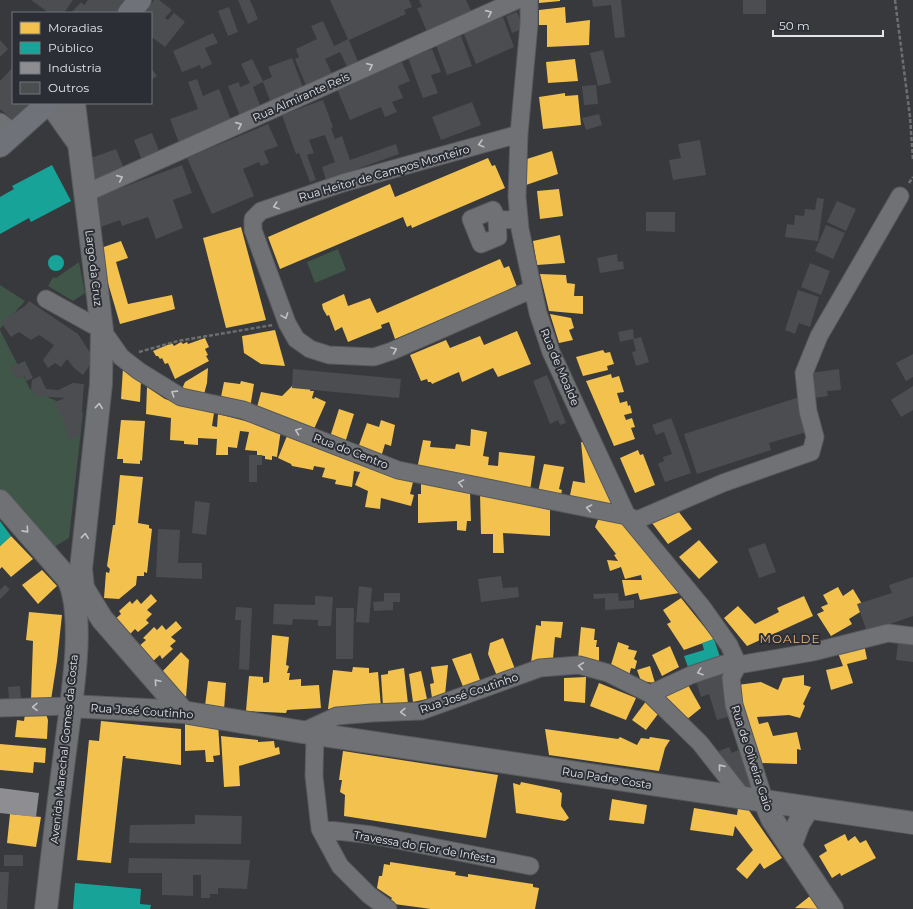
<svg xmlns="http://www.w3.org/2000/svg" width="913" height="909" viewBox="0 0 913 909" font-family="Montserrat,sans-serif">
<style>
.green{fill:#3f5648}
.homes{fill:#f2c14e}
.public{fill:#17a398}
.industry{fill:#8d8d92}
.building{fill:#4c4d50}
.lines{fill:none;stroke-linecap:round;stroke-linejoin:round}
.minor-casing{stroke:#56585b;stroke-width:19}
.tertiary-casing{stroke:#56585b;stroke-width:24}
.primary-casing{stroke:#56585b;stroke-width:24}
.path{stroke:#6d6e70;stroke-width:2.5;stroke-dasharray:4 2;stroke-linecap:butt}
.minor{stroke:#707174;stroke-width:17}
.tertiary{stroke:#707174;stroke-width:22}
.primary{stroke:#70727a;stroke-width:22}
.oneway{stroke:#c0c2c6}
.labels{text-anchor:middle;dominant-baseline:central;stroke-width:4;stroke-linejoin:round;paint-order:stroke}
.street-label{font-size:11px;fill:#e3e5e9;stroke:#2b2e34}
.neighbourhood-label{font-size:12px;letter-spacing:1px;fill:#eeb47b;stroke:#2b2e34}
</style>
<rect width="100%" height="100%" fill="#37393c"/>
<path class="green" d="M338,249L346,270L315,283L307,262Z
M79,262L85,293L73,301L48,286L53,277L56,278Z
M0,285L25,301L0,329Z
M0,330L30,389L83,413L69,538L51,549L0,492Z"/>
<path class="homes" d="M539,0H560V1L539,3Z
M565,7L566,23L590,20L589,45L547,47V25H539V10Z
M575,59L578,81L548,83L546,62Z
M565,93V96L578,95L581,125L543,129L539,97Z
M552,151L558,174L526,185L527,159Z
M488,158L492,166L495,165L505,188L412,228L411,225L407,227L403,217L280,269L268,237L390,184L395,197Z
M559,189L563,216L540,219L537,191Z
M241,227L266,320L226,328L203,238Z
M560,235L565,263L537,265L533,241Z
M121,241L128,258L116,262L128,304L172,295L175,309L120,324L98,249Z
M500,259L504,268L509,266L517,287L395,339L389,322L381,325L382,328L348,342L342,327L335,331L329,315L327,316L323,309L322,304L344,294L348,306L370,298L377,313Z
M540,274L566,275L567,283L575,284L574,296H583V314L549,311Z
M550,314L571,318L574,328L569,330L573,340L559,343Z
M275,330L285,366L261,364L244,353L242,336Z
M517,331L531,364L498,377L493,368L462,382L459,372L432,384L431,382H428L427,379L421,381L410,355L446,340L450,348L480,336L484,345Z
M205,338L209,347L205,349L208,355L206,356L209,361L175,379L168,363L165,364L162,358L160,359L158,356H156L153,351L172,343L174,346L181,342L183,344L187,342L188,344Z
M603,350L605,353L610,352L614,364L607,366L608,370L583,376L576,357Z
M123,368L141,380L140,402L121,399Z
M208,368L207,383L203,398L181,391L185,382Z
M611,374L612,378L619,376L624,392L617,393L620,403L627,401L628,406L630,405L632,413L624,415L626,420L632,418L635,427L631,428L635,439L614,446L586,381Z
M241,381L254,384L250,408L220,402L224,382L240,384Z
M293,385L311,387L310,391H314L312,398L314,399L315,397L326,402L314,429L256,411L261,392L282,396Z
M147,387L165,399L214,413L212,426L217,427L218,414L281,430L277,457L272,456V460L265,459V456L257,455V451L245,450L249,432L240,431L237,448L228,447V455H216L217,439L198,438V445L184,444V441L170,440L171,418L146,414Z
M339,409L354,414L345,443L330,437Z
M121,420L145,421L142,461L140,460V464L123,463V459H117Z
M381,420L395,425L391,446L385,444L381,457L358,448L367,423L379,427Z
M471,429L487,432L483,456L489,457L488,465L498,466L499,452L535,456L530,491L417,469L423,440L431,441L430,447L455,449L456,444L470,446Z
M289,431L414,478L410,494L414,495L411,506L381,498L380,509L365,507L368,491L355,485L360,472L354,471L352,487L335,484L336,480L322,477L325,468L314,466L313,470L292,466L291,464L278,458Z
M581,442L587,443L614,502L609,509L569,500L573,481L585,483Z
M638,450L640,455L643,454L655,485L635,493L620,458Z
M544,464L564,467L559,489L562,490L560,499L538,492Z
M120,475L143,477L138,523L149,525V528L152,529L147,573L144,572V576H137L136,585L119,599L104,598L106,572L109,573L110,569L107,566L113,525H115Z
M421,481L470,491L471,521H467L466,531L457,530V521L418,523V494H421Z
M480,493L550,510V536L503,533L504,553H493V534H481Z
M675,507L692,529L668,544L649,519Z
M599,517L626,523L679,593L640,600L638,593L625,596L622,580H642L641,575L625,579L621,567L610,571L607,560L618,561L614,555L616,554L595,527Z
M11,536L33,559L11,577L2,567L0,569V546Z
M699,540L718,562L699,579L679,557Z
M42,570L57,586L38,604L22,585Z
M838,587L843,596L853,589L865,609L849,619L852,624L831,636L817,614L824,611L821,607L828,604L823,595Z
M151,594L157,601L147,610L152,614L146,620L149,623L138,632L135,629L128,636L114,620L121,614L119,611L130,601L132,604L137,599L141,604Z
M804,596L813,616L747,646L724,618L738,606L755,624L779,612L777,608Z
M681,598L714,639L684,650L667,624L671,622L663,610Z
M29,612L62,615L57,661L51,700H31L33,641L26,640Z
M176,621L182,628L171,637L176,641L170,646L173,649L162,659L160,655L152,662L138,647L146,640L143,638L154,627L157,630L162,625L166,630Z
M541,621L563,622L561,638L555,637L553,659L531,663L536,625L541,626Z
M581,627L595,629L594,640H597L596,647H599V661L578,659Z
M272,635L289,637L286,665L289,666L287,673H290L289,680L301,679V686L319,685L321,708L287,710L286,713L246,711L249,676L263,677V683L269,682Z
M503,638L515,669L497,676L488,654L490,643Z
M618,642L629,646L628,649L637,651L634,659L637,661L635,669L631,668L629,676L610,668Z
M864,644L867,659L847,664L853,683L831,690L826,670L843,666L838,653Z
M670,646L679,667L662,676L652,655Z
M181,652L189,660L186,697L168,683L161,673Z
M471,653L481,683L464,689L452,659Z
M448,665L445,695L432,698L430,684L434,683L431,667Z
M650,666L655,683L641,681L637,670Z
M353,667L369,668V673L378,672L381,707L328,709L333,670L352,672Z
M404,668L408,704L383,706L381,675L388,674V671Z
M421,671L427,699L413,702L409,674Z
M804,675V685L811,687L803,704L805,706L800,718L789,715L757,717L759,724L768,722L773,736L797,732L801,750L797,749V764L758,763L737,685L761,682L778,690L783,678Z
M586,677L585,703L564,701V678Z
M208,681L226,683L224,710L205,706Z
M599,683L636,698L626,720L590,706Z
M688,685L701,708L686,720L665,697Z
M647,700L661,710L646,730L632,720Z
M25,714H46L48,720L47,739L15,737L17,720L24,721Z
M101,721L181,729V765L125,758L126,756H123L111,863L77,860L89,740L99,741Z
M185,721L218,724L220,755L213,756L214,762H206L205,750L185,751Z
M545,729L618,739L620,737L637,745L641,738L649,739L650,737L670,740L665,748L659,771L549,755Z
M221,736L258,740V742L274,741L275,748L279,747L280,754L239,766L240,786L224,787Z
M0,744L46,748L45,763L34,762L33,773L0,770Z
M343,751L498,775L486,838L344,816L345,795L340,792L342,780H339Z
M521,782L560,790V792L562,793L561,806L569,818L565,821L516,813L513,783L520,785Z
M612,799L647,805L644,824L609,820Z
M694,808L737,815L738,808L748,809L782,858L764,869L760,863L747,879L736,869L753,850L735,826L733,836L690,830Z
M10,814L41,817L36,847L7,843Z
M845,834L848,841L855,836L860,843L866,840L876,858L841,876L840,873L832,878L819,856L827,851L824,845Z
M390,862L456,872L455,875L468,877V874L533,884V887L539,888L535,909H431L394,904L390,901L392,898L377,888L379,876H382L384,864L390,865Z
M810,896L822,909L795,908Z"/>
<path class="public" d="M52,165L71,201L31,222L29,218L0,234V197L14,189L12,186Z
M48 263a8 8 0 1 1 16 0a8 8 0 1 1-16 0Z
M0,521L11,536L0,546Z
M714,639L720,657L688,667L684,656L704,650L702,643Z
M75,883L141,889L140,904L151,905L150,909H73Z"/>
<path class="industry" d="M0,788L39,793L36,817L0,813Z"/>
<path class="building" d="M31,0H73L64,13H49Z
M88,0H129L117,13H71L81,2L84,5Z
M154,0H159L172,10L165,18L168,20L174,13L185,22L165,47L153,38L151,40V13H144Z
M238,0H250L258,19L248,24Z
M330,0H409L412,7L404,10L406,14L349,40L359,64L348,69L340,52L325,59L333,76L307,88L295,59L299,57L296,49L317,39L311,26L323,21L334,46L348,39Z
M419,0H466L472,13L427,32L417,8L422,7Z
M592,0H621L625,37L615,38L611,5L593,7Z
M743,0H766V14H743Z
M229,7L238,32L228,36L218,11Z
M517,12L523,29L512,33L506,16Z
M503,17L514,47L476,64L463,32Z
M213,33L218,43L205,48L212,64L201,69L200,65L182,72L173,51Z
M461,36L472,66L447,75L436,45Z
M0,40L8,49L0,57Z
M432,49L441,72L431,75L438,93L423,98L408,58Z
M603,50L611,83L598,86L590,53Z
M292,58L304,90L271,103L263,82L253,87L261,108L240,116L228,86L239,82L240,87L250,83L241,64L252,59L263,81L272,77L268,67Z
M402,62L410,81L398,86L403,98L392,102L397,112L385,117L381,107L350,120L337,89Z
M13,67V103H33L15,122L0,109V81Z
M151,68L157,76L151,80Z
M197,79L203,96L219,89L232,123L179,143L170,119L198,109L188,82Z
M596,85L598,104L584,105L582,86Z
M323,100L333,127L331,128L335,139L342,136L350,160L396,144L399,154L326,180L322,167L335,162L325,135L309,140L314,153L307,155L316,180L310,182L299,153L296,154L282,115Z
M472,102L481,125L441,140L432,117Z
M599,114L602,125L586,130L582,118Z
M268,124L278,146L264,151L269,163L261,166L259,162L243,169L254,196L212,214L187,158Z
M152,133L159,151L141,158L134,140Z
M700,140L706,175L673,180L669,160L681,158L678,144Z
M116,149L125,171L91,184L83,161Z
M182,165L192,193L173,200L183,228L156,239L148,217L122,226L120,220L98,228L93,214L100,212L94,198Z
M817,198L824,199L818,241L785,237L787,224L794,225L795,215L804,216L805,209L815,210Z
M837,201L856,209L846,231L827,222Z
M646,212H675V232L646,231Z
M826,225L845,233L833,259L815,251Z
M617,254L618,262L623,261L624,269L600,273L597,258Z
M810,263L830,271L821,295L801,287Z
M798,290L819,297L810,327L799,323L795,334L785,330Z
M29,301L78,334L94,359L83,375L74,368L67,359L61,367L55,363L48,368L43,360L54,345L39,335L31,340L19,332L11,337L1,322L25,306Z
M633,329L634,339L641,337L649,362L636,366L632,352L636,351L633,339L620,342L618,332Z
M913,354V377L906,381L896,363Z
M25,361L33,378L26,381L24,376L17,379L11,367Z
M293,369L401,379L399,398L292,388Z
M839,369L841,390L827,391L828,396L814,398L810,373Z
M547,375L566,423L560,425L558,420L550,424L533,381Z
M40,376L46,389L58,390L73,383L84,384L80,435L67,441L68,431L55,402L65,398L35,396L31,388L32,380Z
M913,386V410L901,417L891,400Z
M799,397L810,431L769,443L771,450L697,474L684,434Z
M671,418L675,428L666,431L675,428L691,473L665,482L658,464L664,461L663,457L672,454L664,432L656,435L652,425Z
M249,455H262V465H257V482H249Z
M195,501L210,503L206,535L192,533Z
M158,529L180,530L178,563H202V579L156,577Z
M765,543L776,572L759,578L748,549Z
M501,576L503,588L518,587L519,597L481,602L478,579Z
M913,577V616L867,632L857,604L892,593L889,585Z
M5,585L10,589L0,599V590Z
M359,586L372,588L369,623L356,622Z
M384,593H400V602H393V610L374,611L373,602L384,601Z
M618,593L619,601L634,600V608L605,610V598L594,599L593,594Z
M315,596L333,597L331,626H318V620L293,619L292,625L273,624L274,604L315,605Z
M236,607L252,608L249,670L239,669L241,620H235Z
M336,608H354L353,659H336Z
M898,642L913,643V662L896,660Z
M720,669L735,715L717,720L709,694L701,697L695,678Z
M20,686L21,699H9L8,687Z
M729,747L732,753L738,750L755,787L739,795L719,751Z
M195,815L242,816L241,844L129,843L130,825L195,824Z
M4,855H23V866H4Z
M129,858L250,860L247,889L218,888V894H210V898H201V875H193V896L162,895V873H128Z
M0,872H9L7,909H0Z"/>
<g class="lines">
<defs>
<path id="minor" d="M529,0V24L519,134L517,197L520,229L538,313L551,352L627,516L702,607L729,645L738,665
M0,122L14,133
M519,134L343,183L261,211L253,219V230L287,323L296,339L310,349L329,355L374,357L392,351L533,289
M84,194L517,0
M497,220L498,237L481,244L471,219L493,210L497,220L519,219
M46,299L102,330L121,357L139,371L181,397L243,410L398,470L627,516L637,520L723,483L811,452L815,437L808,411L804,373L819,336L900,196
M738,665L731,678L734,705L765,802
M650,694L700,743L744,799
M0,708L70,706
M302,732L337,716L372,713L421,711L540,668L579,665L608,673L650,694L691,675L724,664L738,665L813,652L888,633L913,636
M315,733L314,776L320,829L340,866L369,895L388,909
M320,829L372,835L530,866"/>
<path id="tertiary" d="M50,103L77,141
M74,103L102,330L101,384L81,569L83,588L102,619L183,712
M0,501L68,579C87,618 70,708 65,752C58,805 52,857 46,909
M70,706L183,712L302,732L913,823
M765,802L772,819L832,909
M790,847L799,823L808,808"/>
<path id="primary" d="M129,13L140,0
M0,146L48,103"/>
</defs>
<use href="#minor" class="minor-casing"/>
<use href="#tertiary" class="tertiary-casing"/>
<use href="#primary" class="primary-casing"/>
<path class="path" d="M895,0L910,117L913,160
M909,183L913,177
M139,352L178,341L273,325"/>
<use href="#minor" class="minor"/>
<use href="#tertiary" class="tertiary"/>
<use href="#primary" class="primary"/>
</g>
<defs><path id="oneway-chevron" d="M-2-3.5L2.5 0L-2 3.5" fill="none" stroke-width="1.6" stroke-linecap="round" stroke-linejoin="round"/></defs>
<g class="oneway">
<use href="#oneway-chevron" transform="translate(489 13) rotate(-24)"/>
<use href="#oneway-chevron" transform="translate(370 66) rotate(-24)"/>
<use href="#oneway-chevron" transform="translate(239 125) rotate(-24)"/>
<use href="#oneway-chevron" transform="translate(481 144) rotate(165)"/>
<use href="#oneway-chevron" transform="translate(120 178) rotate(-24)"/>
<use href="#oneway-chevron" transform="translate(276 206) rotate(161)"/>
<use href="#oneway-chevron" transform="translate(285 316) rotate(70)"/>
<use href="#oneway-chevron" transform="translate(394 350) rotate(-22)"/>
<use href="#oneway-chevron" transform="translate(174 393) rotate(-148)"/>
<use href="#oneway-chevron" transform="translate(99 406) rotate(-84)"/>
<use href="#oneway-chevron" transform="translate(298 431) rotate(-159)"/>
<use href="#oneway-chevron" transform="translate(461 483) rotate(-169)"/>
<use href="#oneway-chevron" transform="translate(589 508) rotate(-168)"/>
<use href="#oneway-chevron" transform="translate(26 530) rotate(48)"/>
<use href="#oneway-chevron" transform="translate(85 536) rotate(-84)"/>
<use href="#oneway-chevron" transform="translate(581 666) rotate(-172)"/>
<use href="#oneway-chevron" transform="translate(700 672) rotate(161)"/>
<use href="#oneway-chevron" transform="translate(157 682) rotate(-131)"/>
<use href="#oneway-chevron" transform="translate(35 707) rotate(179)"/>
<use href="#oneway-chevron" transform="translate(403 712) rotate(179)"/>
<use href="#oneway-chevron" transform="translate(721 767) rotate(-129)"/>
</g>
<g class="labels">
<g class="street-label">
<text transform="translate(301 97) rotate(-24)">Rua Almirante Reis</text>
<text transform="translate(384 173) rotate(-16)">Rua Heitor de Campos Monteiro</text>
<text transform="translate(94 268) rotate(83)">Largo da Cruz</text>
<text transform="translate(560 367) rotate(67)">Rua de Moalde</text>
<text transform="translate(351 451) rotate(21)">Rua do Centro</text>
<text transform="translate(469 693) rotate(-19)">Rua José Coutinho</text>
<text transform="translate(142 711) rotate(4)">Rua José Coutinho</text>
<text transform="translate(64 749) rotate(-84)">Avenida Marechal Gomes da Costa</text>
<text transform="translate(752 758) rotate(72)">Rua de Oliveira Gaio</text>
<text transform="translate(607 778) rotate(9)">Rua Padre Costa</text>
<text transform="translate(425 847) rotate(10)">Travessa do Flor de Infesta</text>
</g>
<g class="neighbourhood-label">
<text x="790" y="638">MOALDE</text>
</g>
</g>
<rect x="12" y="12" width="140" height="92" fill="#2b2e34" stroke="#75777c"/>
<rect x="20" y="22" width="20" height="12" fill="#f2c14e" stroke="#75777c"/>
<text x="48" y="32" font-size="12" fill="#e3e5e9">Moradias</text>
<rect x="20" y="42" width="20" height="12" fill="#17a398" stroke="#75777c"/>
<text x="48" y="52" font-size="12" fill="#e3e5e9">Público</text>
<rect x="20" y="62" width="20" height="12" fill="#8d8d92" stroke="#75777c"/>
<text x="48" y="72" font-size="12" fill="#e3e5e9">Indústria</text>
<rect x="20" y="82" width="20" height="12" fill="#4c4d50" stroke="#75777c"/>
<text x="48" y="92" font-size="12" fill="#e3e5e9">Outros</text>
<path d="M773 30v6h110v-6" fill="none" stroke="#e3e5e9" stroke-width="2"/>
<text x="779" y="30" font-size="12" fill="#e3e5e9" stroke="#2b2e34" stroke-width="3" paint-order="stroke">50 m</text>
</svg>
